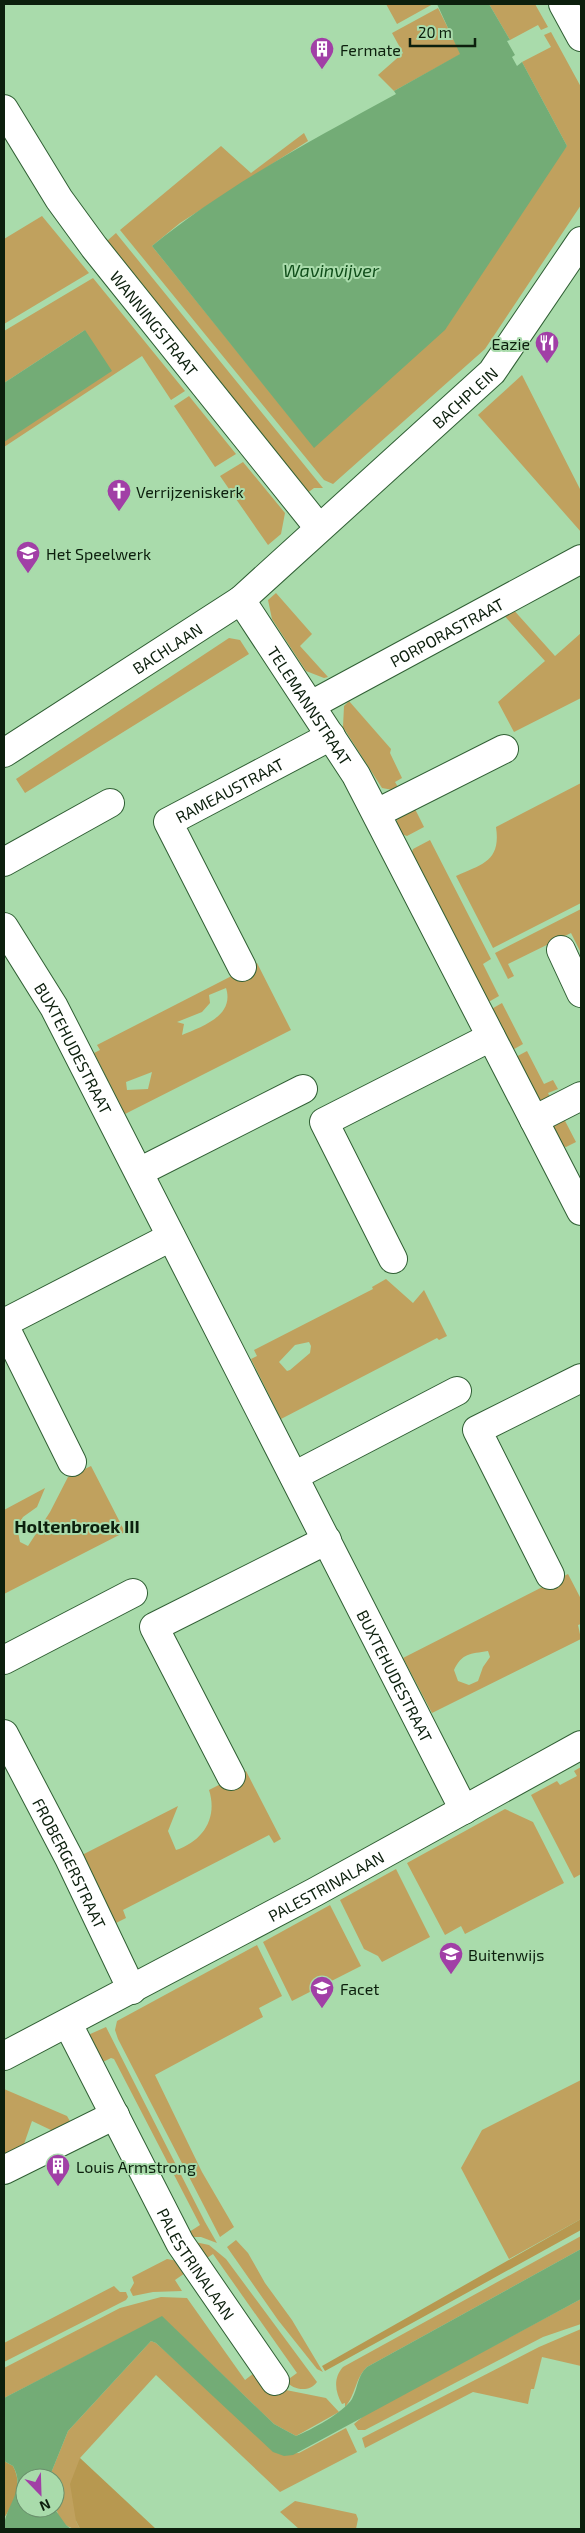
<svg xmlns="http://www.w3.org/2000/svg" width="585" height="2533" viewBox="0 0 585 2533" font-family="'Exo 2',sans-serif">
<style>
.green{fill:#c0a15e;fill-rule:evenodd}
.forest{fill:#b79850}
.water{fill:#73ac76}
.lines{fill:none;stroke-linecap:round;stroke-linejoin:round}
.minor-casing{stroke:#305f34;stroke-width:30}
.minor{stroke:#fff;stroke-width:28}
.labels{text-anchor:middle;dominant-baseline:central;stroke-width:4;stroke-linejoin:round;paint-order:stroke}
.poi-label{font-size:16px;fill:#0c1f0d;stroke:#a9dbab;text-anchor:start}
.street-label{font-size:16px;fill:#0c1f0d;stroke:#a9dbab}
.water-label{font-size:18px;font-style:italic;fill:#104e1a;stroke:#a9dbab}
.neighbourhood-label{font-size:18px;font-weight:bold;fill:#0c1f0d;stroke:#a9dbab}
</style>
<rect width="100%" height="100%" fill="#a9dbab"/>
<path class="green" d="M386,4H433L397,24Z
M489,4H535L548,27L541,30L538,25L510,40Z
M438,8L461,54L394,91L378,75L403,53L392,33Z
M551,32L581,87V205L485,349L333,484L324,480L120,230L221,146L251,173L304,133L308,141L180,223L152,246L314,447L567,146L522,62L551,47L544,35Z
M42,216L89,273L4,324V239Z
M116,233L323,488H314L302,497L99,248Z
M93,278L185,391L171,400L142,356L4,447V442L85,330L4,383V331Z
M522,375L581,491V532L478,415Z
M189,396L236,454L215,467L174,406Z
M243,462L285,513L281,534L268,545L220,476Z
M276,593L312,634L300,646L328,677L324,678L306,671L272,619L268,600Z
M511,607L555,656L581,633V698L514,732L498,702L545,661L501,612Z
M229,638L240,640L249,654L25,793L16,779Z
M349,701L391,749L390,753L402,778L395,782L398,787L393,790L382,788L343,727L344,706Z
M581,783V903L493,948L456,876C483,864 501,861 496,827Z
M413,805L424,827L407,836L398,833C394,817 399,814 413,805Z
M430,840L491,959L483,964L499,996L485,1004L410,859L413,849Z
M581,909V953L571,933L508,964L514,976L508,979L495,953Z
M257,963L291,1030L125,1114L94,1053L100,1050L97,1045ZM226,988C235,1016 201,1027 182,1035L184,1024L177,1022L202,1012L210,1003L209,995ZM152,1072L148,1089L127,1090L126,1082Z
M502,1003L523,1044L509,1052L488,1011Z
M527,1051L544,1084L553,1080L558,1089L548,1093L552,1101L543,1103L538,1101L512,1059Z
M563,1117L576,1142L566,1147L556,1144L551,1124Z
M386,1279L413,1303L424,1290L447,1336L439,1340L437,1338L281,1419L251,1359L257,1356L254,1350L373,1289L372,1287ZM309,1342L311,1346L310,1353L290,1370L287,1371L279,1362L295,1345Z
M91,1466L125,1532L4,1594V1510L45,1488L37,1507L23,1517L17,1527L20,1542L28,1546L50,1512L68,1477Z
M568,1574L581,1599V1624L578,1625L581,1639L432,1713L403,1658ZM488,1651L490,1657L483,1667L478,1681L469,1685L458,1681L454,1670C462,1653 470,1654 488,1651Z
M581,1767V1874L574,1878L531,1795L557,1781L560,1785L577,1776L574,1771Z
M246,1771L281,1839L274,1843L269,1835L123,1910L126,1918L116,1923L82,1855L178,1806L168,1831L176,1850C203,1841 218,1818 209,1790Z
M505,1809L533,1822L564,1883L465,1934L461,1926L445,1935L407,1863Z
M396,1869L430,1937L382,1962L378,1956L364,1949L340,1900Z
M330,1905L361,1966L292,2001L263,1942Z
M257,1945L282,1996L259,2008L263,2017L155,2075L202,2172L234,2227L220,2237L118,2039L115,2030L117,2021Z
M106,2027L205,2222L217,2243L201,2237H188L186,2234L200,2225L114,2059L111,2058L101,2063L88,2035Z
M581,2080V2219L509,2259L461,2168L482,2130Z
M4,2089L67,2116L71,2123L53,2131L32,2121L23,2147L4,2157Z
M581,2236V2249L367,2367C355,2378 356,2395 345,2407V2403L342,2404C335,2392 333,2378 343,2367Z
M236,2240L248,2253L265,2283L292,2320L323,2372L317,2369L278,2320L227,2247Z
M195,2242L209,2245L226,2259L317,2382C309,2393 293,2390 286,2381L297,2373L213,2254L201,2262Z
M167,2259L178,2261L188,2271L175,2280L182,2291L153,2292L133,2296L130,2290L134,2283L132,2277Z
M114,2286L120,2292H126L128,2297L126,2300L4,2362V2343Z
M161,2297L187,2298L245,2380L258,2370L276,2388L326,2398L339,2412L296,2436L274,2424L162,2317L4,2398V2368L120,2308Z
M581,2299V2324L543,2337L365,2430H358L354,2424L366,2414Z
M581,2329V2366L542,2357L534,2389H531L528,2404L473,2392L365,2448L362,2438L539,2347Z
M151,2341L156,2343L279,2454L299,2453L346,2428L357,2452L280,2492L156,2375L80,2458L76,2521L80,2529C52,2529 55,2498 55,2478H49L68,2431Z
M295,2501L356,2514L358,2519L356,2529H299L280,2512Z"/>
<path class="forest" d="M581,2219V2230L325,2371L322,2366Z
M80,2458L156,2529H80L76,2521L70,2484Z
M4,2461L13,2466C23,2485 15,2502 4,2518Z"/>
<path class="water" d="M437,4H489L510,40L507,41L515,55L512,57L517,66L522,62L567,146L445,330L314,448L152,246C227,185 312,140 396,94L394,91L460,54Z
M85,330L112,371L4,442V383Z
M581,2249V2299L293,2455L284,2456L273,2452L156,2343L151,2341L68,2431L49,2478H25V2508H54L66,2525L71,2529H4C4,2506 27,2491 13,2466L4,2461V2398L162,2316L274,2424L296,2436C311,2430 343,2413 352,2399C358,2388 357,2376 367,2367Z"/>
<g class="lines">
<defs>
<g id="minor">
<path d="M563,4L581,37"/>
<path id="s1" d="M4,109L59,199L94,247L319,528"/>
<path id="s2" d="M241,600L356,775L581,1211"/>
<path id="s3" d="M311,705L581,559"/>
<path id="s4" d="M4,753L241,600L492,372L581,241"/>
<path d="M377,813L504,749"/>
<path d="M4,862L110,803"/>
<path id="s5" d="M4,927L54,1007L464,1810"/>
<path d="M561,950L581,993"/>
<path id="s6" d="M242,967L168,822L331,736"/>
<path d="M534,1120L581,1096"/>
<path d="M139,1172L303,1089"/>
<path d="M393,1259L324,1122L491,1037"/>
<path d="M4,1323L171,1237"/>
<path d="M4,1325L72,1462"/>
<path d="M294,1476L457,1391"/>
<path d="M550,1575L477,1430L581,1378"/>
<path d="M4,1660L133,1593"/>
<path id="s7" d="M4,1734L69,1858L132,1990"/>
<path d="M231,1776L154,1627L327,1540"/>
<path id="s8" d="M68,2024L180,2243L275,2381"/>
<path id="s9" d="M4,2056L315,1892L581,1745"/>
<path d="M4,2170L115,2115"/>
</g>
</defs>
<use href="#minor" class="minor-casing"/>
<use href="#minor" class="minor"/>
</g>
<defs>
<symbol id="building-pin" viewBox="-11 -11 22 30"><path d="M0 17L-7.5 6A9.5 9.5 0 1 1 7.5 6Z" fill="#a13fa6" stroke="#a9dbab"/><path d="M-4-6H4V6H1V3H-1V6H-4ZM-2.5-4.3h1.7v1.8h-1.7ZM.8-4.3h1.7v1.8H.8ZM-2.5-1h1.7V.8h-1.7ZM.8-1h1.7V.8H.8Z" fill="#fff"/></symbol>
<symbol id="restaurant-pin" viewBox="-11 -11 22 30"><path d="M0 17L-7.5 6A9.5 9.5 0 1 1 7.5 6Z" fill="#a13fa6" stroke="#a9dbab"/><path d="M-5-6h1v4h1v-4h1v4h1v-4h1v5L-1.5 .5V6h-2V.5L-5-1ZM5-6V6H3V1.5H1.5Q1.5-4 5-6Z" fill="#fff"/></symbol>
<symbol id="church-pin" viewBox="-11 -11 22 30"><path d="M0 17L-7.5 6A9.5 9.5 0 1 1 7.5 6Z" fill="#a13fa6" stroke="#a9dbab"/><path d="M-1.2-6h2.4v3.5h3.3v2.4h-3.3V6h-2.4V-.1h-3.3v-2.4h3.3Z" fill="#fff"/></symbol>
<symbol id="school-pin" viewBox="-11 -11 22 30"><path d="M0 17L-7.5 6A9.5 9.5 0 1 1 7.5 6Z" fill="#a13fa6" stroke="#a9dbab"/><path d="M0-5L7-2L0 1L-7-2ZM-4 1L0 2.5L4 1V4Q0 6-4 4Z" fill="#fff"/></symbol>
</defs>
<g fill-rule="evenodd">
<use href="#building-pin" x="308" y="35" width="28" height="38"/>
<use href="#restaurant-pin" x="533" y="329" width="28" height="38"/>
<use href="#church-pin" x="105" y="477" width="28" height="38"/>
<use href="#school-pin" x="14" y="539" width="28" height="38"/>
<use href="#school-pin" x="437" y="1940" width="28" height="38"/>
<use href="#school-pin" x="308" y="1974" width="28" height="38"/>
<use href="#building-pin" x="44" y="2152" width="28" height="38"/>
</g>
<g class="labels">
<g class="poi-label">
<text x="340" y="49">Fermate</text>
<text x="530" y="343" text-anchor="end">Eazie</text>
<text x="136" y="491">Verrijzeniskerk</text>
<text x="46" y="553">Het Speelwerk</text>
<text x="468" y="1954">Buitenwijs</text>
<text x="340" y="1988">Facet</text>
<text x="76" y="2166">Louis Armstrong</text>
</g>
<g class="street-label">
<text stroke="none"><textPath href="#s1" startOffset="262">WANNINGSTRAAT</textPath></text>
<text stroke="none"><textPath href="#s4" startOffset="584">BACHPLEIN</textPath></text>
<text stroke="none"><textPath href="#s3" startOffset="154">PORPORASTRAAT</textPath></text>
<text stroke="none"><textPath href="#s4" startOffset="194">BACHLAAN</textPath></text>
<text stroke="none"><textPath href="#s2" startOffset="126">TELEMANNSTRAAT</textPath></text>
<text stroke="none"><textPath href="#s6" startOffset="232">RAMEAUSTRAAT</textPath></text>
<text stroke="none"><textPath href="#s5" startOffset="140">BUXTEHUDESTRAAT</textPath></text>
<text stroke="none"><textPath href="#s5" startOffset="845">BUXTEHUDESTRAAT</textPath></text>
<text stroke="none"><textPath href="#s7" startOffset="145">FROBERGERSTRAAT</textPath></text>
<text stroke="none"><textPath href="#s9" startOffset="364">PALESTRINALAAN</textPath></text>
<text stroke="none"><textPath href="#s8" startOffset="272">PALESTRINALAAN</textPath></text>
</g>
<g class="water-label">
<text x="331" y="270">Wavinvijver</text>
</g>
<g class="neighbourhood-label">
<text x="77" y="1526">Holtenbroek III</text>
</g>
</g>
<rect width="585" height="2533" fill="none" stroke="#0c1f0d" stroke-width="10"/>
<g transform="translate(40 2493) rotate(157)"><circle r="24" fill="#a9dbab" stroke="#6a906c"/>
<path d="M0-4L9 19L0 12L-9 19Z" fill="#a13fa6"/>
<text y="-8" font-size="14" font-weight="bold" text-anchor="middle" fill="#0c1f0d">N</text>
</g>
<path d="M410 38v8h65v-8" fill="none" stroke="#0c1f0d" stroke-width="2.5"/>
<text x="418" y="38" font-size="15" fill="#0c1f0d" stroke="#a9dbab" stroke-width="4" paint-order="stroke">20 m</text>
</svg>
